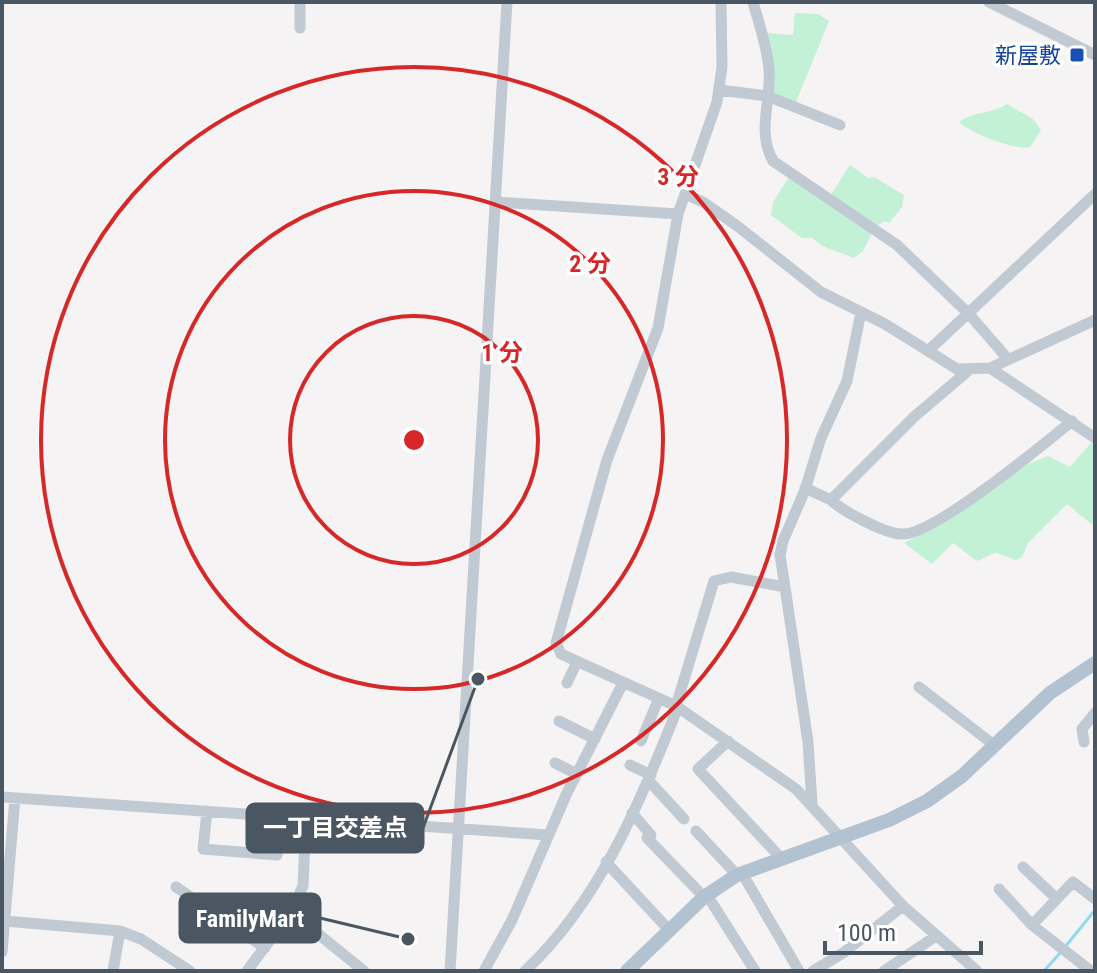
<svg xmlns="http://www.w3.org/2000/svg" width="1097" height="973" viewBox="0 0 1097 973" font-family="'Roboto Condensed','Noto Sans JP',sans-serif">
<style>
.green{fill:#c3f1d5}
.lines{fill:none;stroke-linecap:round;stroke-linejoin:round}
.stream{stroke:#90daee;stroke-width:3}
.minor{stroke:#c1cad2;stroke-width:11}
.major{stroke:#b3c2d1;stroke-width:14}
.ring{fill:none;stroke:#d62828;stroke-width:4}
.transit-dot{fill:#1a4fb4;stroke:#fff;stroke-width:3}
.labels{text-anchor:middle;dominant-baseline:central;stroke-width:7;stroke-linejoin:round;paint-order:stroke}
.transit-label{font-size:22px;fill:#164399;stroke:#fff;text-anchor:end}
.centre{fill:#d62828;stroke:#fff;stroke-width:4}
.ring-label{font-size:24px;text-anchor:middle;font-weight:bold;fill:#d62828;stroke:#fff;stroke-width:7;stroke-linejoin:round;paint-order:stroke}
.leader{fill:none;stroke:#4a5661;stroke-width:3}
.callout-dot{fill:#4a5661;stroke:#fff;stroke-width:3}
.callout{fill:#4a5661;stroke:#4a5661;stroke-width:3}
.callout-label{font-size:24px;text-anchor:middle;font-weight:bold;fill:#fff}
</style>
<rect width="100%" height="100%" fill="#f5f3f3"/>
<path class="green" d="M795,13L818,14L829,21L796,102L773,95L766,33L793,35Z
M1007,104L1033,119L1041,130L1030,147C1016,151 970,133 959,122C974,111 992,114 1007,104Z
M850,165L868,178L874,177L904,195L902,207L889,223L885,221L875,227L863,251L854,258L822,246L812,238H802L771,215L773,202L789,177L827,201Z
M1091,443L1095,445V527L1067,504L1028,543L1022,557L1016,560C988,549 999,552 977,561L953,543L932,564L904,543L942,523L1009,472L1048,456L1070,467Z"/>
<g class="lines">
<path class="stream" d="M1065,947L1095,910
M958,971H966
M1044,971L1060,953"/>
<path class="minor" d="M721,2L722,67L717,102L678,214L658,328L607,460L556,643L561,654L676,706L796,789L903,906L977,971
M753,2C759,24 767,46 769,69C772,101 756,130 773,161L897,245L969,314L1007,358
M989,2L1095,55
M300,28V2
M720,90L767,96L840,125
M685,194L703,202L736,225L821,292L885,324L957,369L990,368L1095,320
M495,202L678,214
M928,351L1095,194
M990,368L1095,438
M805,488L831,500L914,417L969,370
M831,500C842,511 887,535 903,534C935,534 1044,444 1072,421
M785,587L808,742L812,803
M567,683L577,662
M919,687L994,745
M676,706L714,581L731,577L785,587L780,555L783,541L805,490L821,438L847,381L861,312
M559,721L595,739
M641,741L659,698
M728,741L698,769L780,857
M1084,742L1082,729L1095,713
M555,763L577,774
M630,765L651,775
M649,781L684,819
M2,797L548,835
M207,811L203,849L277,855L280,815
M632,813L651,835L647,838L704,897
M696,831L737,875
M606,862L669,930
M1023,867L1057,899
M742,873L799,971
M176,887L265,948
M999,889L1032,925L1091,971
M707,895L755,971
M291,912L364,971
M5,921L120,931L141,939L190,971
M1032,925L1073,882L1095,899
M2,952L15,798
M113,971L120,931
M247,971L291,912L303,886L306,817
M450,971L507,2
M484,971L512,920L566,795L623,683
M525,971C599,902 641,801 678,707
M813,971L843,953L903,906
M884,971L936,936"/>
<path class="major" d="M627,971L704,897L737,875L889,820L927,801L962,776L1050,693L1095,663"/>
</g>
<g class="ring">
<circle cx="414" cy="440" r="124"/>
<circle cx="414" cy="440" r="249"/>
<circle cx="414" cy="440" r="373"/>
</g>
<rect class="transit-dot" x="1069" y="47" width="16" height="16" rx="4"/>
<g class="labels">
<g class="transit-label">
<text x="1061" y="55">新屋敷</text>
</g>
</g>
<circle cx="414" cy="440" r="12" class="centre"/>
<g class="ring-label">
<text x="678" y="185">3 分</text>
<text x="590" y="272">2 分</text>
<text x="502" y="361">1 分</text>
</g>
<path class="leader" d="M478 679L423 828M408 939L320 918"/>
<g class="callout-dot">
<circle cx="478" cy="679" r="8"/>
<circle cx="408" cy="939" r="8"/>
</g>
<g class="callout">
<rect x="247" y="804" width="176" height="48" rx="8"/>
<rect x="180" y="894" width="140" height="48" rx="8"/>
</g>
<g class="callout-label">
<text x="335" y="836">一丁目交差点</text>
<text x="250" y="927">FamilyMart</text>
</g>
<rect width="1097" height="973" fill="none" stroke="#4a5661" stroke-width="8"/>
<path d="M825 941v12h156v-12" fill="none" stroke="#4a5661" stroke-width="4"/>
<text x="837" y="941" font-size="24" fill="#4a5661" stroke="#ffffff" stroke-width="6" paint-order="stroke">100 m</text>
</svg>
